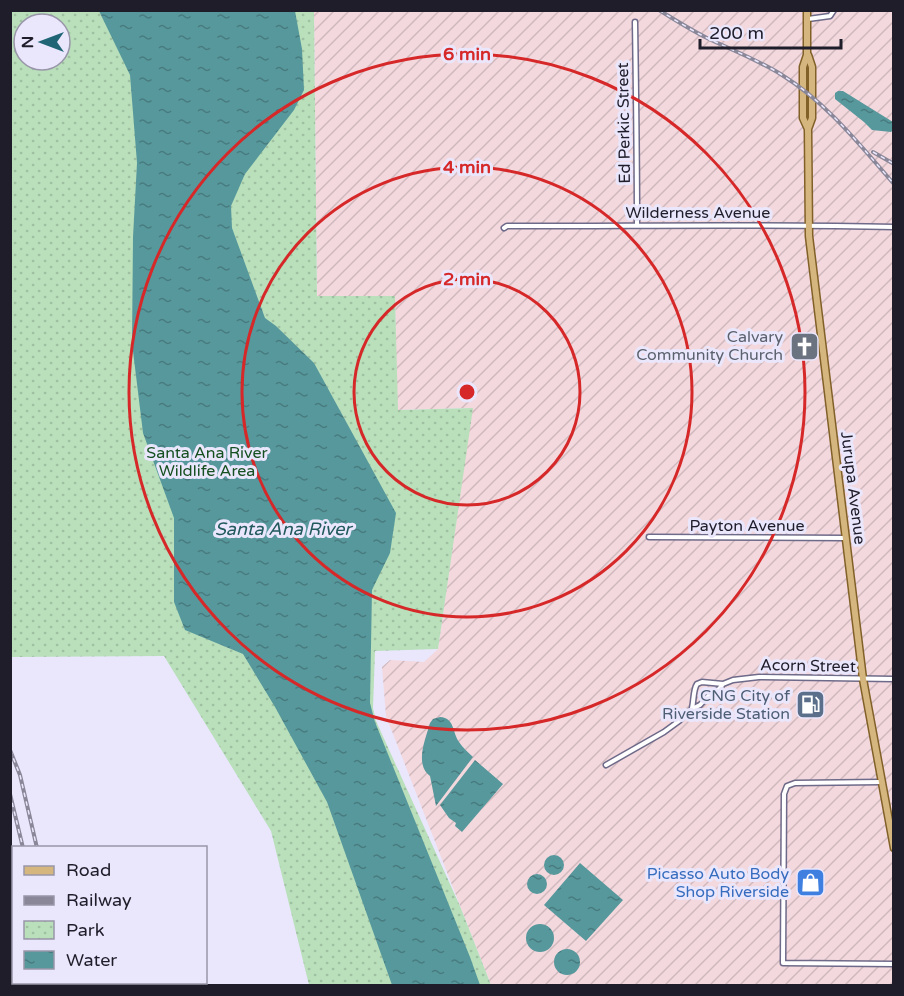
<svg xmlns="http://www.w3.org/2000/svg" width="904" height="996" viewBox="0 0 904 996" font-family="'Varela Round',sans-serif">
<style>
.industrial{fill:url(#industrial-furrows)}
.park{fill:url(#park-dots);fill-rule:evenodd}
.water{fill:url(#water-ripples)}
.lines{fill:none;stroke-linecap:round;stroke-linejoin:round}
.minor-casing{stroke:#6e6a89;stroke-width:7}
.primary-casing{stroke:#826129;stroke-width:9}
.minor{stroke:#fff;stroke-width:4}
.primary{stroke:#d4b67e;stroke-width:6}
.rail-casing{stroke:#8a8799;stroke-width:4}
.rail{stroke:#eae7fd;stroke-width:1.5;stroke-dasharray:4.5;stroke-linecap:butt}
.ring{fill:none;stroke:#d62828;stroke-width:3}
.labels{text-anchor:middle;dominant-baseline:central;stroke-width:6;stroke-linejoin:round;paint-order:stroke}
.street-label{font-size:16px;fill:#1f1d2a;stroke:#eae7fd}
.worship-label{font-size:16px;fill:#5b616d;stroke:#eae7fd;text-anchor:end}
.park-label{font-size:16px;fill:#165020;stroke:#eae7fd}
.service-label{font-size:16px;fill:#4e5e75;stroke:#eae7fd;text-anchor:end}
.shop-label{font-size:16px;fill:#366cbe;stroke:#eae7fd;text-anchor:end}
.water-label{font-size:18px;font-style:italic;fill:#225a5e;stroke:#eae7fd}
.centre{fill:#d62828;stroke:#eae7fd;stroke-width:3}
.ring-label{font-size:18px;text-anchor:middle;font-weight:bold;fill:#d62828;stroke:#eae7fd;stroke-width:6;stroke-linejoin:round;paint-order:stroke}
</style>
<defs>
<pattern id="industrial-furrows" width="10" height="10" patternUnits="userSpaceOnUse" patternTransform="scale(1.5)"><rect width="10" height="10" fill="#f3d8dd"/><path d="M-1 1l2-2M0 10L10 0M9 11l2-2" fill="none" stroke="#d0b9be"/></pattern>
<pattern id="park-dots" width="8" height="8" patternUnits="userSpaceOnUse" patternTransform="scale(1.5)"><rect width="8" height="8" fill="#b9e0bb"/><path d="M2 2h.1M6 6h.1" fill="none" stroke="#9fc0a1" stroke-width="1.8" stroke-linecap="round"/></pattern>
<pattern id="water-ripples" width="26" height="14" patternUnits="userSpaceOnUse" patternTransform="scale(1.5)"><rect width="26" height="14" fill="#57989c"/><path d="M2 4q2-2 4 0t4 0M15 11q2-2 4 0t4 0" fill="none" stroke="#477b7f"/></pattern>
</defs>
<rect width="100%" height="100%" fill="#eae7fd"/>
<path class="industrial" d="M314,11H893V985H491L386,716L382,667L390,660L424,662L438,649L472,408L397,410L395,296H317Z"/>
<path class="park" d="M10,11H314L317,296H395L398,410L473,408L438,649L375,651L373,708L376,721L460,906L491,985H309L271,831L164,656L11,657ZM24,24H60V60H24Z"/>
<path class="water" d="M99,11H295L302,49L304,90L294,110L245,174L231,206L232,228L265,318L276,326L314,363L396,513L390,553L372,590L370,703L375,722L470,957L480,985H392L327,802L275,707L243,654L185,630L174,602V518L143,433L132,343L133,237L137,163L130,75Z
M838,91H843L893,122V130L891,132L872,130L864,122L835,99V93Z
M440,717C455,718 452,732 459,742C463,748 468,752 473,757L436,806L430,776C414,764 426,738 430,723L433,719Z
M475,760L503,784L462,832L455,826L456,823L449,818L440,805Z
M544 865a10 10 0 1 1 20 0a10 10 0 1 1-20 0Z
M580,863L623,900L586,941L544,905Z
M527 884a10 10 0 1 1 20 0a10 10 0 1 1-20 0Z
M526 938a14 14 0 1 1 28 0a14 14 0 1 1-28 0Z
M554 962a13 13 0 1 1 26 0a13 13 0 1 1-26 0Z"/>
<g class="lines">
<defs>
<path id="minor" d="M808,19L830,16L834,10
M635,22C636,89 637,157 637,225
M504,228L507,226H521C645,226 769,224 894,227
M649,537L846,538
M692,708C694,700 693,690 697,684L702,682L723,684
M606,765L664,732L679,721L692,709L700,705L711,693L719,689L723,684L733,680L759,677L894,679
M881,782L795,783L787,786L784,794L783,963L894,964
M10,870L14,884
M12,961L14,969
M17,982V986"/>
<path id="primary" d="M807,10V55L803,67V118L808,129L809,236L863,679L894,848
M808,55L812,67V118L808,129"/>
</defs>
<use href="#minor" class="minor-casing"/>
<use href="#primary" class="primary-casing"/>
<use href="#minor" class="minor"/>
<use href="#primary" class="primary"/>
<defs>
<path id="rail" d="M659,10C675,20 691,30 707,38C732,50 758,60 782,75C827,103 859,144 894,184
M873,152L894,164
M10,750L20,775L37,848
M10,794L23,848
M54,982L55,986"/>
</defs>
<use href="#rail" class="rail-casing"/>
<use href="#rail" class="rail"/>
</g>
<g class="ring">
<circle cx="467" cy="392" r="113"/>
<circle cx="467" cy="392" r="225"/>
<circle cx="467" cy="392" r="338"/>
</g>
<defs>
<symbol id="church-square" viewBox="-11 -11 22 22"><rect x="-9" y="-9" width="18" height="18" rx="4" fill="#6b7280" stroke="#eae7fd"/><path d="M-1.2-6h2.4v3.5h3.3v2.4h-3.3V6h-2.4V-.1h-3.3v-2.4h3.3Z" fill="#fff"/></symbol>
<symbol id="fuel-square" viewBox="-11 -11 22 22"><rect x="-9" y="-9" width="18" height="18" rx="4" fill="#5c6f8a" stroke="#eae7fd"/><path d="M-5.5-6h7V0h2V4h1.3V-2.5L3-4.5l.8-.8L6-3V5H2.5V1h-1V6h-7ZM-4.2-4.7v3.2H.2V-4.7Z" fill="#fff"/></symbol>
<symbol id="shop-square" viewBox="-11 -11 22 22"><rect x="-9" y="-9" width="18" height="18" rx="4" fill="#3f7fe0" stroke="#eae7fd"/><path d="M-5-2.5h2.3a2.7 3.5 0 0 1 5.4 0H5L5.5 6h-11ZM-1.5-2.5h3a1.5 2.3 0 0 0-3 0Z" fill="#fff"/></symbol>
</defs>
<g fill-rule="evenodd">
<use href="#church-square" x="788" y="330" width="33" height="33"/>
<use href="#fuel-square" x="794" y="688" width="33" height="33"/>
<use href="#shop-square" x="794" y="866" width="33" height="33"/>
</g>
<g class="labels">
<g class="street-label">
<text transform="translate(624 123) rotate(-91)">Ed Perkic Street</text>
<text x="698" y="213">Wilderness Avenue</text>
<text transform="translate(853 488) rotate(83)">Jurupa Avenue</text>
<text x="747" y="526">Payton Avenue</text>
<text transform="translate(808 666) rotate(1)">Acorn Street</text>
</g>
<g class="worship-label">
<text x="783" y="337">Calvary<tspan x="783" dy="18">Community Church</tspan></text>
</g>
<g class="park-label">
<text x="207" y="453">Santa Ana River<tspan x="207" dy="18">Wildlife Area</tspan></text>
</g>
<g class="service-label">
<text x="790" y="696">CNG City of<tspan x="790" dy="18">Riverside Station</tspan></text>
</g>
<g class="shop-label">
<text x="789" y="874">Picasso Auto Body<tspan x="789" dy="18">Shop Riverside</tspan></text>
</g>
<g class="water-label">
<text x="283" y="529">Santa Ana River</text>
</g>
</g>
<circle cx="467" cy="392" r="9" class="centre"/>
<g class="ring-label">
<text x="467" y="60">6 min</text>
<text x="467" y="173">4 min</text>
<text x="467" y="285">2 min</text>
</g>
<rect width="904" height="996" fill="none" stroke="#1f1d2a" stroke-width="24"/>
<rect x="12" y="846" width="195" height="138" fill="#eae7fd" stroke="#9996a9" stroke-width="1.5"/>
<rect x="24" y="866" width="30" height="9" fill="#d4b67e" stroke="#9996a9" stroke-width="1.5"/>
<text x="66" y="876" font-size="18" fill="#1f1d2a">Road</text>
<rect x="24" y="896" width="30" height="9" fill="#8a8799" stroke="#9996a9" stroke-width="1.5"/>
<text x="66" y="906" font-size="18" fill="#1f1d2a">Railway</text>
<rect x="24" y="921" width="30" height="18" fill="url(#park-dots)" stroke="#9996a9" stroke-width="1.5"/>
<text x="66" y="936" font-size="18" fill="#1f1d2a">Park</text>
<rect x="24" y="951" width="30" height="18" fill="url(#water-ripples)" stroke="#9996a9" stroke-width="1.5"/>
<text x="66" y="966" font-size="18" fill="#1f1d2a">Water</text>
<g transform="translate(42 42) rotate(270)"><circle r="28" fill="#eae7fd" stroke="#9996a9" stroke-width="1.5"/>
<path d="M0-4.5L10 22L0 15L-10 22Z" fill="#1f6575"/>
<text y="-9" font-size="16" font-weight="bold" text-anchor="middle" fill="#1f1d2a">N</text>
</g>
<path d="M700 39v9h141v-9" fill="none" stroke="#1f1d2a" stroke-width="3"/>
<text x="709" y="39" font-size="18" fill="#1f1d2a" stroke="#eae7fd" stroke-width="4.5" paint-order="stroke">200 m</text>
</svg>
